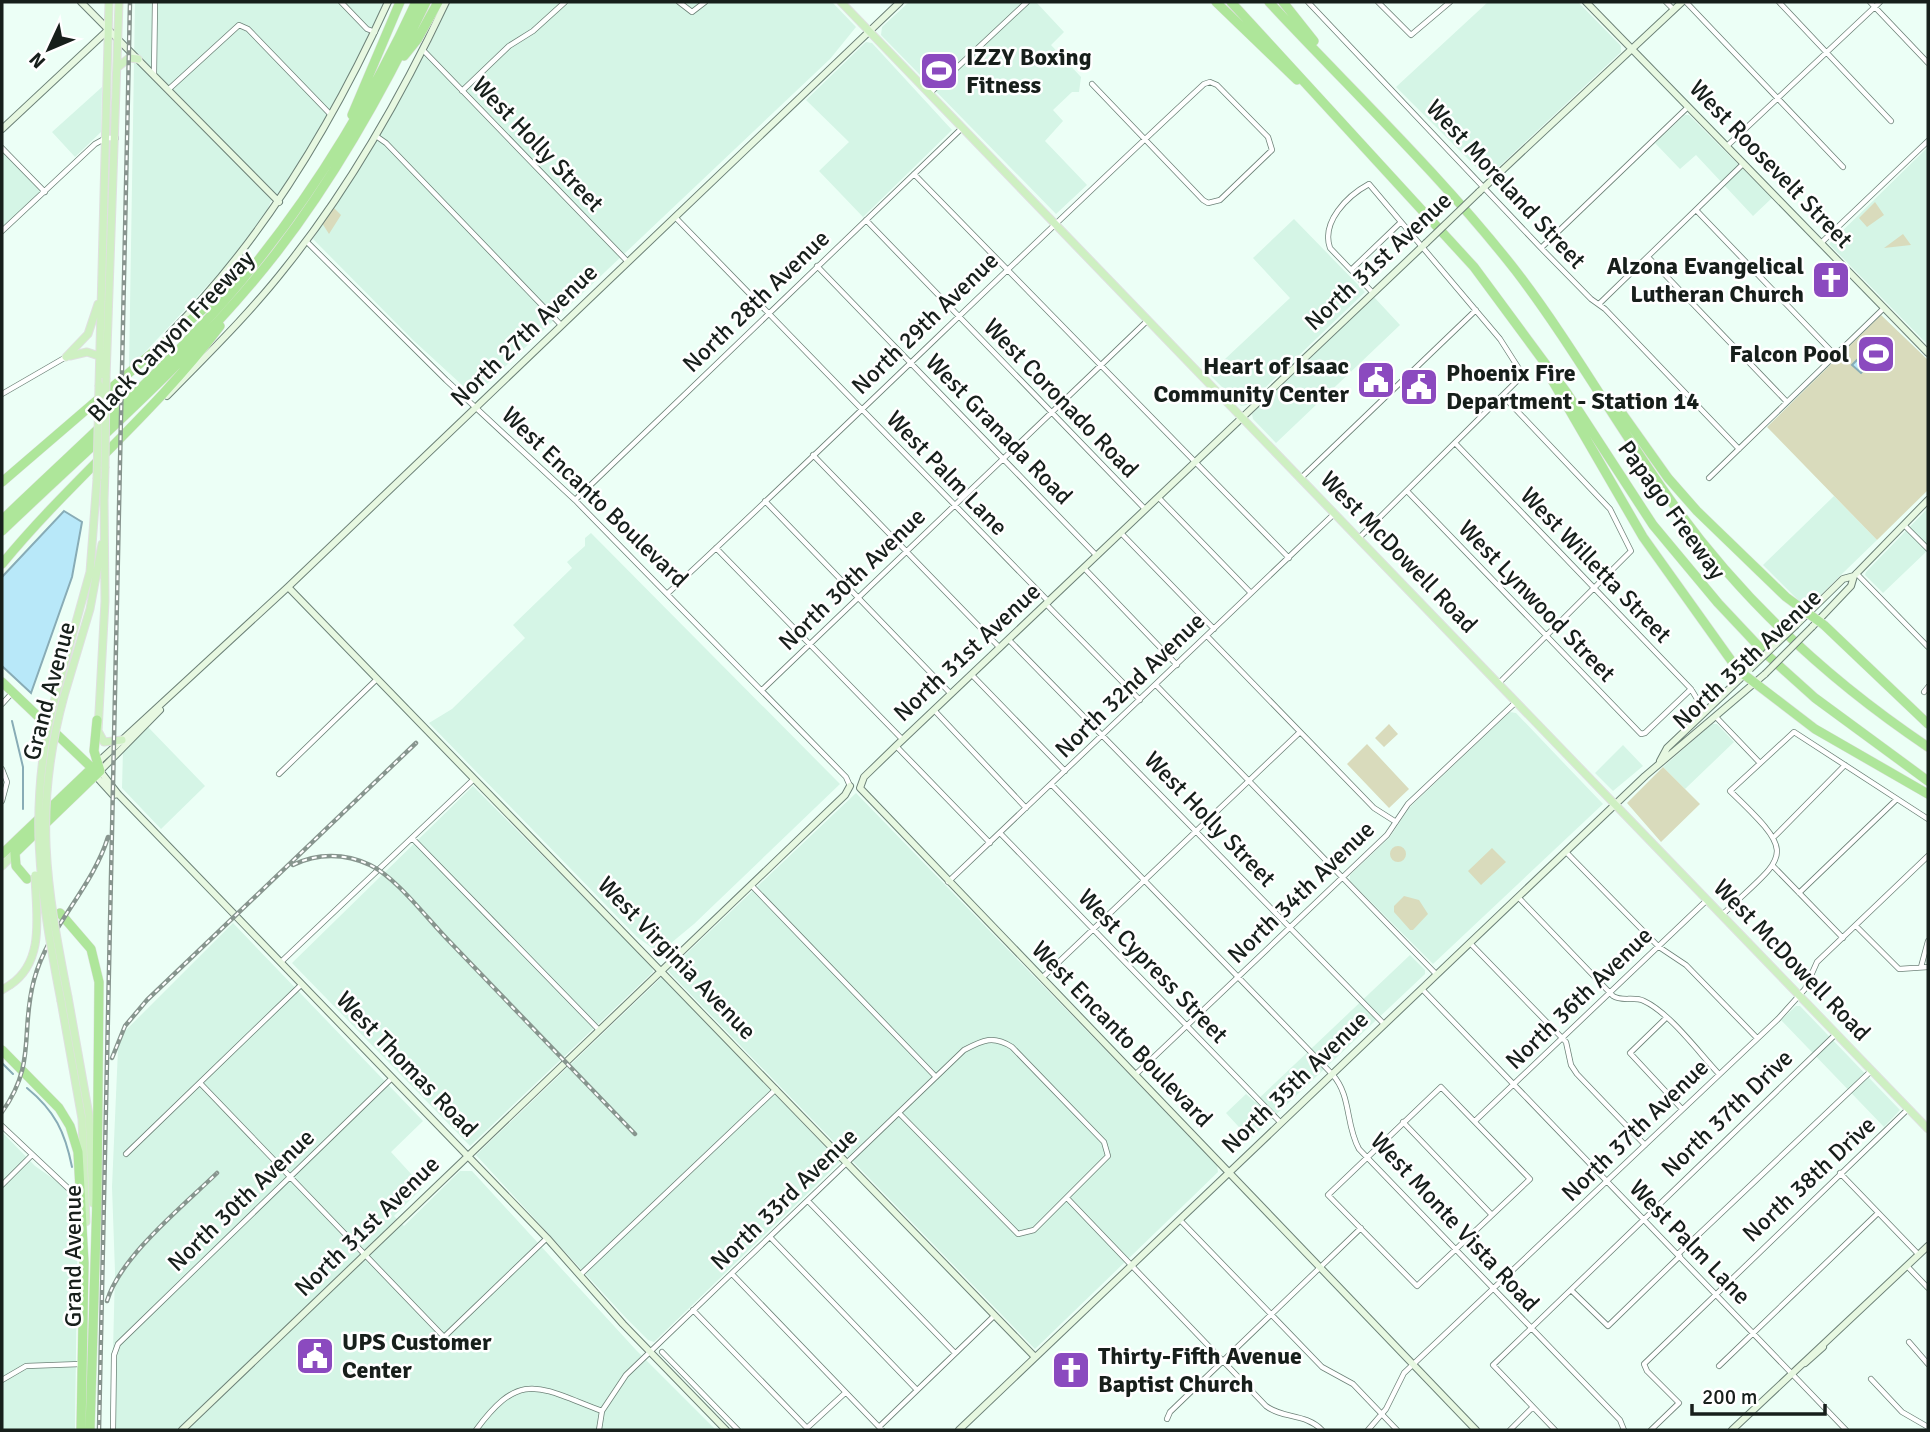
<svg xmlns="http://www.w3.org/2000/svg" width="1930" height="1432" viewBox="0 0 1930 1432" font-family="Signika,sans-serif">
<style>
.built{fill:#d5f5e6}
.green{fill:#d9dbbc}
.water{fill:#b8e8f9;stroke:#88acb6;stroke-width:2}
.lines{fill:none;stroke-linecap:round;stroke-linejoin:round}
.stream{stroke:#88acb6;stroke-width:2}
.street-casing{stroke:#6d8278;stroke-width:6}
.secondary-casing{stroke:#6d8278;stroke-width:8}
.primary-casing{stroke:#dfe0df;stroke-width:9}
.highway-casing{stroke:#dfe0df;stroke-width:10}
.street{stroke:#fff;stroke-width:4.5}
.secondary{stroke:#e7f8e1;stroke-width:6}
.primary{stroke:#cef0c2;stroke-width:7}
.highway{stroke:#aee69a;stroke-width:9}
.rail-casing{stroke:#87958e;stroke-width:4.5}
.rail{stroke:#fff;stroke-width:2;stroke-dasharray:5;stroke-linecap:butt}
.secondary-bridge-casing{stroke:#6d8278;stroke-width:8;stroke-linecap:butt}
.primary-bridge-casing{stroke:#dfe0df;stroke-width:9;stroke-linecap:butt}
.secondary-bridge{stroke:#e7f8e1;stroke-width:6}
.primary-bridge{stroke:#cef0c2;stroke-width:7}
.labels{text-anchor:middle;dominant-baseline:central;stroke-width:5;stroke-linejoin:round;paint-order:stroke}
.poi-label{font-size:24px;font-weight:bold;fill:#171f1b;stroke:#fff;text-anchor:start}
.street-label{font-size:24px;fill:#171f1b;stroke:#fff}
</style>
<rect width="100%" height="100%" fill="#ecfff6"/>
<path class="built" d="M135,2H386L335,103L284,188L271,201L266,213L224,268L129,369Z
M449,2H832L856,27L830,59L474,396L413,340L313,239L428,49Z
M909,2H1036L1064,32L1051,45L1081,77L1079,92H1072L1053,110L1063,121L1045,141L1087,185L1056,214L881,35L882,27Z
M1488,2H1578L1621,46V52L1487,178L1396,87Z
M866,42L872,43L952,130L863,217L819,171L849,142L806,100Z
M102,87L101,132L75,157L52,132Z
M1685,115H1689L1772,198L1753,216L1696,155L1680,169L1655,143Z
M1928,147V345L1829,244Z
M2,148L45,192L2,231Z
M1294,219L1365,292L1247,405L1241,406L1209,374L1290,298L1253,258Z
M1374,297L1400,325L1276,443L1253,419L1252,414Z
M1834,496L1877,540L1812,603L1804,606L1763,565Z
M1928,508V550L1883,593L1865,575L1866,572Z
M591,533L840,784L694,924L659,953L637,937L429,723L452,709L525,638L513,625L572,568L567,562L585,546V538Z
M1510,712L1516,713L1603,804L1433,964L1350,881V875L1390,837L1409,808Z
M1712,724H1717L1734,742L1685,789L1663,767Z
M148,727L205,786L161,829L122,788L123,750Z
M1623,745L1643,766L1613,791L1595,773Z
M473,786L652,966L653,972L470,1146L292,963Z
M856,793L1217,1165L1218,1172L1035,1349L668,971Z
M233,923L423,1121L391,1152L423,1187L394,1216L404,1226L460,1171H472L636,1350L716,1430H111L115,1272L112,1187L118,1049L122,1034Z
M1410,955L1425,970V974L1250,1139L1226,1113L1246,1094L1255,1102Z
M662,977L840,1162L654,1342L648,1340L626,1318L476,1155Z
M1796,1006H1800L1900,1110L1884,1127L1781,1020Z
M2,1132L35,1166L78,1196L75,1430H2Z"/>
<path class="green" d="M1875,202L1884,215L1867,227L1859,218Z
M333,207L341,215L329,234L322,223Z
M1903,234L1911,245L1884,248Z
M1881,315L1928,360V490L1877,540L1767,427Z
M1389,724L1398,734L1384,747L1375,738Z
M1367,744L1409,789L1389,808L1347,764Z
M1663,767L1700,804L1661,842L1627,803Z
M1390 854a8 8 0 1 1 16 0a8 8 0 1 1-16 0Z
M1492,848L1506,862L1481,885L1468,871Z
M1404,896L1419,900L1428,914L1413,930H1410L1394,912V906Z"/>
<path class="water" d="M1876,341L1885,350L1861,373L1852,365Z
M64,511L82,522L72,577L31,693L2,666V577Z"/>
<g class="lines">
<path class="stream" d="M12,721L23,767V809
M2,1063L13,1074
M27,1088C55,1111 65,1132 72,1167"/>
<defs>
<path id="street" d="M341,2L367,29L375,32
M679,2L692,12L705,2
M1308,2L1541,248L1591,299L1605,309L1739,449
M1378,2L1411,35L1450,2
M1666,2L1674,10
M1686,2L1843,167
M1779,2L1891,121
M1870,2L1928,63
M423,50L628,262
M154,74L155,2
M169,89L239,25L248,29L331,115
M462,91L509,46L533,31L565,2
M930,93L1027,2
M376,136L386,143L561,325
M1727,146L1880,2
M2,148L45,192
M914,174L1289,558
M1696,210L1835,355
M675,217L1049,602
M866,220L1145,509
M2,231L95,144L106,138H116
M306,241L446,380L575,500L846,777L850,786
M1821,243L1928,141
M1541,248L1688,107
M1648,257L1787,402
M817,266L1097,556
M1351,270L1400,223
M1599,304L1743,164
M2,394L66,357
M1456,444L1691,689L1705,712
M813,455L1000,648
M1301,478L1476,310
M1709,478L1884,308
M1407,491L1641,734L1645,733L1691,689
M1158,497L1251,593
M575,500L962,128
M765,501L951,694
M1904,525L1928,549
M1121,533L1214,629
M1359,538L1523,375L1500,339L1369,184C1347,196 1321,222 1330,248L1373,293
M716,548L903,740
M1084,568L1177,665
M1856,573L1928,647
M667,594C848,426 1023,252 1204,84L1210,82L1217,85L1268,137L1272,150L1220,200L1208,203L1203,200L1092,84
M1046,604L1140,700
M1207,636L1374,808L1396,822
M1009,640L1384,1024
M972,675L1065,771
M1499,683L1631,551L1610,509L1504,397
M1156,685L1436,974
M762,690L1148,320
M1924,692L1928,687
M2,704L13,692
M934,710L1026,808
M1716,717L1760,763
M896,746L990,843
M2,769L7,782L2,801
M279,774L377,679
M1051,784L1332,1074C1352,1096 1345,1124 1359,1149L1620,1420L1624,1430
M1000,833L1281,1123
M1775,836L1845,765
M412,838L599,1030
M1566,852L1659,947L1686,965L1757,1038
M1773,866L1843,938
M948,882L1334,514
M751,885L936,1077
M1799,893L1897,799
M1518,897L1613,996C1622,1002 1634,996 1644,1001C1670,1013 1699,1053 1719,1074
M1722,915C1787,853 1800,858 1730,791L1794,732L1928,819
M1856,926L1899,969L1928,967
M1470,943L1566,1042L1571,1065L1577,1074L1645,1145
M281,962L474,779
M1921,967L1928,941
M1042,978L1300,732
M1422,989L1846,1430
M1666,1018L1630,1053L1682,1109
M1135,1075L1387,835L1408,804L1516,702
M200,1083L444,1337L547,1238
M1441,1087L1530,1179L1417,1286L1328,1195Z
M1475,1121L1707,900
M1403,1122L1492,1215
M2,1126L70,1190
M126,1154L302,984
M1840,1173L1919,1255
M2,1185L31,1156
M1067,1198L1266,1406C1283,1419 1305,1413 1322,1430
M808,1201L955,1353
M1180,1220L1322,1367L1353,1384L1397,1430
M770,1237L917,1390
M1678,1254L1871,1071
M1907,1266L1928,1288
M581,1274L776,1089
M732,1274L882,1430
M1571,1290L1608,1326L1680,1256
M693,1310L807,1428
M1909,1342L1928,1364
M662,1352L738,1430
M1719,1366L1878,1213
M1871,1379L1902,1412L1928,1427
M2,1380L26,1366L81,1364
M1167,1419L1170,1412L1361,1228
M879,1427L994,1316
M807,1428L845,1393
M113,1430L114,1355L118,1344L392,1078
M476,1430C521,1369 538,1387 602,1411
M599,1430L602,1411L626,1375L964,1050C983,1040 993,1035 1012,1047L1104,1142L1108,1156L1034,1230L1018,1234L899,1113
M1368,1430L1386,1409L1404,1373L1778,1019L1805,989L1817,962L1928,856
M1510,1430L1533,1407
M1555,1430L1493,1365L1837,1033
M1651,1430L1679,1403L1647,1371L1644,1364L1908,1109"/>
<path id="secondary" d="M81,2L279,202
M1586,2L1928,353
M2,129L108,30
M1479,192L1682,2
M1426,243L896,746L864,777L860,788L1476,1430
M169,334C264,239 333,123 388,2
M167,396C208,354 250,313 286,267C351,186 402,95 446,2
M288,587L1035,1357
M1796,625L1843,579L1854,576L1928,500
M1812,627L1851,586L1854,576
M160,710L100,771L118,794L547,1238L623,1324L726,1430
M1660,761L1667,748L1745,674
M96,764L288,587L900,2
M93,773L113,795L118,794
M1805,1363L1823,1347
M182,1430L845,795L850,786
M959,1430L1645,776L1765,674
M1732,1430L1928,1246"/>
<path id="primary" d="M841,2L1928,1129
M118,67L129,58L138,59
M70,356L87,352L99,356
M66,357L88,334L98,304
M106,378L119,2
M99,385L109,2
M104,496L105,601L98,731L104,742L122,740
M104,501L105,468
M56,694L90,572L97,479
M64,696L90,609L102,544
M2,866L15,853
M2,990L10,985
M68,997L89,1115L93,1203
M61,1001L82,1119L86,1222"/>
<path id="highway" d="M1216,2L1297,80
M1231,2L1474,267L1567,393L1653,525L1718,603L1765,653L1815,698L1928,781
M1269,2C1352,91 1441,175 1516,271C1574,347 1620,431 1676,508C1745,603 1831,682 1928,747
M1283,2L1314,41
M404,56L417,40L438,2
M352,115L400,2
M1552,380L1643,537L1738,670L1815,729L1928,794
M1614,402L1668,478L1697,511L1786,597L1824,625L1928,724
M2,482L230,286
M2,520C83,442 170,366 242,280C313,195 370,101 416,2
M2,531C96,441 197,355 277,252C337,174 384,90 426,2
M2,564C70,481 155,413 220,326
M2,682L92,768L100,771
M97,720L94,751L100,771
M2,854L92,768
M27,879L16,866L15,853L100,771
M60,913L91,949L99,982L97,1198L90,1430
M2,1050L59,1108L70,1126L78,1152L84,1263L81,1430"/>
</defs>
<use href="#street" class="street-casing"/>
<use href="#secondary" class="secondary-casing"/>
<use href="#primary" class="primary-casing"/>
<use href="#highway" class="highway-casing"/>
<use href="#street" class="street"/>
<use href="#secondary" class="secondary"/>
<use href="#primary" class="primary"/>
<use href="#highway" class="highway"/>
<defs>
<path id="rail" d="M293,865C317,853 345,853 370,865C397,878 428,920 450,942C511,1006 573,1070 635,1134
M112,1058L125,1026L147,1000L416,743
M2,1112C37,1064 20,1031 34,980C48,927 92,889 108,837
M107,1301C120,1257 183,1206 217,1173
M99,1430L130,2"/>
</defs>
<use href="#rail" class="rail-casing"/>
<use href="#rail" class="rail"/>
<defs>
<path id="secondary-bridge" d="M1426,243L1479,192
M1750,669L1796,625
M1765,674L1812,627"/>
<path id="primary-bridge" d="M105,468L106,378
M97,479L99,385
M56,694C26,803 40,893 61,1001
M64,696C33,809 46,885 68,997
M10,985C46,961 36,913 35,875"/>
</defs>
<use href="#secondary-bridge" class="secondary-bridge-casing"/>
<use href="#primary-bridge" class="primary-bridge-casing"/>
<use href="#secondary-bridge" class="secondary-bridge"/>
<use href="#primary-bridge" class="primary-bridge"/>
</g>
<defs>
<symbol id="stadium-square" viewBox="-11 -11 22 22"><rect x="-9" y="-9" width="18" height="18" rx="4" fill="#8b4abf" stroke="#fff"/><path d="M0-5a6.5 5 0 1 0 0 10a6.5 5 0 1 0 0-10ZM-3.5-1.8h7v3.6h-7Z" fill="#fff"/></symbol>
<symbol id="church-square" viewBox="-11 -11 22 22"><rect x="-9" y="-9" width="18" height="18" rx="4" fill="#8b4abf" stroke="#fff"/><path d="M-1.2-6h2.4v3.5h3.3v2.4h-3.3V6h-2.4V-.1h-3.3v-2.4h3.3Z" fill="#fff"/></symbol>
<symbol id="civic-square" viewBox="-11 -11 22 22"><rect x="-9" y="-9" width="18" height="18" rx="4" fill="#8b4abf" stroke="#fff"/><path d="M-.6-6.5H3V-4.5H.6V-3L4-1V1h2V6H-6V1h2V-1L-.6-3ZM-1.2 2.5V6h2.4V2.5Z" fill="#fff"/></symbol>
</defs>
<g fill-rule="evenodd">
<use href="#stadium-square" x="917" y="49" width="44" height="44"/>
<use href="#church-square" x="1809" y="258" width="44" height="44"/>
<use href="#stadium-square" x="1854" y="332" width="44" height="44"/>
<use href="#civic-square" x="1354" y="358" width="44" height="44"/>
<use href="#civic-square" x="1397" y="365" width="44" height="44"/>
<use href="#civic-square" x="293" y="1334" width="44" height="44"/>
<use href="#church-square" x="1049" y="1348" width="44" height="44"/>
</g>
<g class="labels">
<g class="poi-label">
<text x="966" y="57">IZZY Boxing<tspan x="966" dy="28">Fitness</tspan></text>
<text x="1804" y="266" text-anchor="end">Alzona Evangelical<tspan x="1804" dy="28">Lutheran Church</tspan></text>
<text x="1849" y="354" text-anchor="end">Falcon Pool</text>
<text x="1349" y="366" text-anchor="end">Heart of Isaac<tspan x="1349" dy="28">Community Center</tspan></text>
<text x="1446" y="373">Phoenix Fire<tspan x="1446" dy="28">Department - Station 14</tspan></text>
<text x="342" y="1342">UPS Customer<tspan x="342" dy="28">Center</tspan></text>
<text x="1098" y="1356">Thirty-Fifth Avenue<tspan x="1098" dy="28">Baptist Church</tspan></text>
</g>
<g class="street-label">
<text transform="translate(538 144) rotate(46)">West Holly Street</text>
<text transform="translate(1771 164) rotate(46)">West Roosevelt Street</text>
<text transform="translate(1506 184) rotate(47)">West Moreland Street</text>
<text transform="translate(1378 261) rotate(-43)">North 31st Avenue</text>
<text transform="translate(756 301) rotate(-44)">North 28th Avenue</text>
<text transform="translate(925 323) rotate(-44)">North 29th Avenue</text>
<text transform="translate(524 335) rotate(-44)">North 27th Avenue</text>
<text transform="translate(171 336) rotate(-46)">Black Canyon Freeway</text>
<text transform="translate(1061 398) rotate(46)">West Coronado Road</text>
<text transform="translate(999 429) rotate(46)">West Granada Road</text>
<text transform="translate(947 473) rotate(46)">West Palm Lane</text>
<text transform="translate(595 497) rotate(44)">West Encanto Boulevard</text>
<text transform="translate(1672 510) rotate(54)">Papago Freeway</text>
<text transform="translate(1399 552) rotate(46)">West McDowell Road</text>
<text transform="translate(1596 565) rotate(46)">West Willetta Street</text>
<text transform="translate(852 579) rotate(-44)">North 30th Avenue</text>
<text transform="translate(1537 601) rotate(46)">West Lynwood Street</text>
<text transform="translate(967 652) rotate(-43)">North 31st Avenue</text>
<text transform="translate(1747 659) rotate(-43)">North 35th Avenue</text>
<text transform="translate(1130 685) rotate(-44)">North 32nd Avenue</text>
<text transform="translate(49 691) rotate(-75)">Grand Avenue</text>
<text transform="translate(1210 819) rotate(46)">West Holly Street</text>
<text transform="translate(1301 892) rotate(-44)">North 34th Avenue</text>
<text transform="translate(677 958) rotate(46)">West Virginia Avenue</text>
<text transform="translate(1792 960) rotate(46)">West McDowell Road</text>
<text transform="translate(1153 966) rotate(46)">West Cypress Street</text>
<text transform="translate(1579 998) rotate(-44)">North 36th Avenue</text>
<text transform="translate(1122 1034) rotate(46)">West Encanto Boulevard</text>
<text transform="translate(407 1064) rotate(46)">West Thomas Road</text>
<text transform="translate(1295 1082) rotate(-44)">North 35th Avenue</text>
<text transform="translate(1727 1113) rotate(-44)">North 37th Drive</text>
<text transform="translate(1635 1130) rotate(-44)">North 37th Avenue</text>
<text transform="translate(1809 1179) rotate(-43)">North 38th Drive</text>
<text transform="translate(784 1199) rotate(-44)">North 33rd Avenue</text>
<text transform="translate(241 1200) rotate(-44)">North 30th Avenue</text>
<text transform="translate(1455 1222) rotate(47)">West Monte Vista Road</text>
<text transform="translate(367 1226) rotate(-44)">North 31st Avenue</text>
<text transform="translate(1690 1242) rotate(46)">West Palm Lane</text>
<text transform="translate(73 1256) rotate(-90)">Grand Avenue</text>
</g>
</g>
<rect width="1930" height="1432" fill="none" stroke="#171f1b" stroke-width="7"/>
<g transform="translate(49 49) rotate(226)" stroke="#ffffff" stroke-width="5" paint-order="stroke">
<path d="M0-5L12 26L0 18L-12 26Z" fill="#171f1b"/>
<text y="-10" font-size="19" font-weight="bold" text-anchor="middle" fill="#171f1b">N</text>
</g>
<path d="M1692 1404v10h133v-10" fill="none" stroke="#171f1b" stroke-width="3.5"/>
<text x="1702" y="1404" font-size="21" fill="#171f1b" stroke="#ffffff" stroke-width="5" paint-order="stroke">200 m</text>
</svg>
